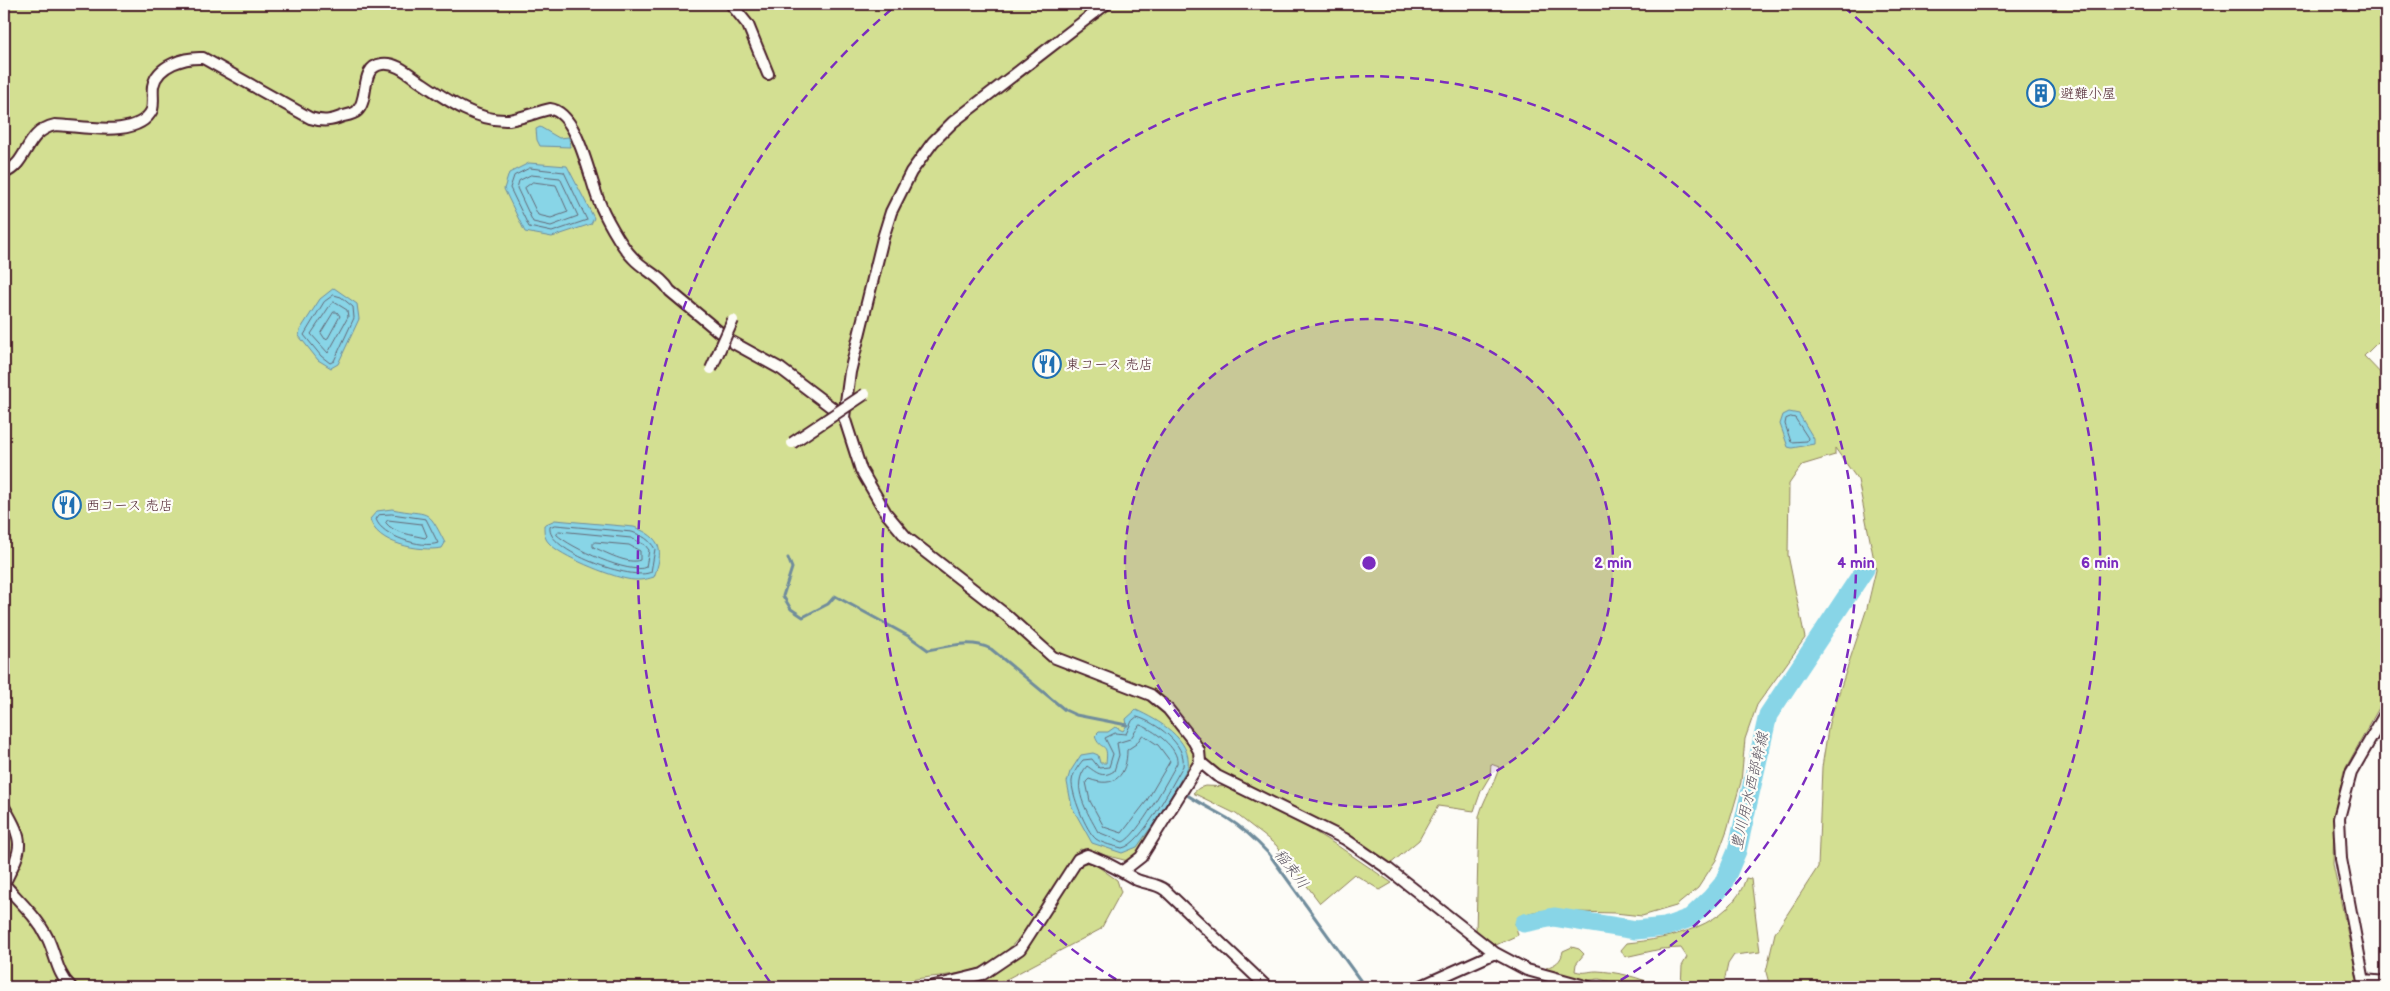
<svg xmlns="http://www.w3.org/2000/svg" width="2390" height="991" viewBox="0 0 2390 991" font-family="'Balsamiq Sans','Klee One',sans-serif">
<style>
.green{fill:#d3df92;stroke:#8e7f5e}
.water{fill:#88d5e7;stroke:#6f8c9c}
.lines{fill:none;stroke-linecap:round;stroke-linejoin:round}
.shore{stroke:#636876;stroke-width:1}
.stream{stroke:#6f8c9c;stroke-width:3}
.river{stroke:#88d5e7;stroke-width:19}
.street-casing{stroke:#4a1f2b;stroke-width:14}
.street{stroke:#fdfcf7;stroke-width:10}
.street-bridge-casing{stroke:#4a1f2b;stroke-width:14;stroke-linecap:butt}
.street-bridge{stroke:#fdfcf7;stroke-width:10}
.ring{fill:none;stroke:#7b2cbf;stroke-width:2.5;stroke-dasharray:9 6}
.labels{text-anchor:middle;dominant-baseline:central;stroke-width:4.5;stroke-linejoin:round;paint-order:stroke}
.poi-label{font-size:14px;fill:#4a1f2b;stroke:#fdfcf7;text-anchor:start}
.water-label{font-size:15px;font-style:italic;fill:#5d5663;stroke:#fdfcf7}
.centre{fill:#7b2cbf;stroke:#fdfcf7;stroke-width:2.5}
.ring-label{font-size:15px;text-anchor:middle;font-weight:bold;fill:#7b2cbf;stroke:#fdfcf7;stroke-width:4.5;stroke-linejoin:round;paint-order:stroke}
</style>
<rect width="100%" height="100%" fill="#fdfcf7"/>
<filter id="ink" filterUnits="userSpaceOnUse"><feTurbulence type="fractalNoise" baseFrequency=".02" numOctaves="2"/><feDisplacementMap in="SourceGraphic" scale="10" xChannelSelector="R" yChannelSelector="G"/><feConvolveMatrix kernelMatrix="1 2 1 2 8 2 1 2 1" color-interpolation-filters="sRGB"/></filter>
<g filter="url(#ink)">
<path class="green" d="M4,4H2386V350L2378,342L2364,356L2386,379V695L2344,771L2334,813L2333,864L2359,987H1770L1766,972L1775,933L1818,867L1822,767L1829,723L1867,608L1876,570L1858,480L1835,448V455L1802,465L1789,484L1788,555L1805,638L1757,705L1745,739L1741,782L1727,830L1716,860L1698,888L1676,906L1642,916L1615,913L1538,911L1529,913L1515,923L1518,935L1496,945L1476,931L1479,817C1483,799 1495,784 1499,767L1491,764L1490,776L1481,791L1474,811L1438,806L1419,840L1389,865L1219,772L1206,758L1192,766L1132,862L1080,849C1047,887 1027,951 977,969C947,979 917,974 888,987H4Z
M1205,786L1231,787L1290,817L1338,846L1392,883L1380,890L1354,874L1320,903L1276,845L1236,814L1193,793L1199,788Z
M1081,863H1093L1117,880L1121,892L1101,929L1001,982L997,987H964L984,980L1024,951Z
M1746,878L1751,879L1760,952L1734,955L1728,964L1723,987H1681L1682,966L1687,957L1681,948L1661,949L1625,957L1621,950L1627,943C1669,939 1732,926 1746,878Z
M1572,947L1579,949L1584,954L1576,964L1575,971C1586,974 1587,971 1597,971C1617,972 1641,977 1658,987H1631L1599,979L1583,981L1550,975L1546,968C1556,964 1561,962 1563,951Z"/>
<path class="water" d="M540,127L559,138L569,137L570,147L540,146L537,140L536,129Z
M529,163L567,166L594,218L591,224L552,237L525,232L504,189L509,173Z
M334,288L357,304L359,319L338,364L331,368L318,360L299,336L300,330L320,299Z
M1789,412L1799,414L1814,439V444L1792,448L1788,447L1780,424L1783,415Z
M392,509C430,517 426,505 445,543L442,548C420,552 376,544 370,519L377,511Z
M555,520L634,527C662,538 664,550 654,577C645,580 637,581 627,579C610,576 560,556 549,543C544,538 544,532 544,525Z
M1136,710C1158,720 1192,739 1188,767L1162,812L1137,847L1122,853L1092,843L1072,807L1067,782L1070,772L1081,755L1093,753L1098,755L1100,763H1106C1109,740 1100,752 1095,736L1099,732H1108L1115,727L1123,731L1127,725L1126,719Z"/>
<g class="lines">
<path class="shore" d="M530,168L564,172L587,220L552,232L529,227L510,188L514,176Z
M531,175L560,178L578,216L551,226L533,222L517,188L519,181Z
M533,182L556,185L568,212L551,218L538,215L525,188Z
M334,295L341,297L353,307L354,318L334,361L330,363L321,356L304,335L324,302Z
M334,302L347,310L348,317L328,353L311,334L329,307Z
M334,312H337L340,316L328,338L325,339L321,333Z
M1791,417L1795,418L1808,438L1807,441L1791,442L1785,424L1786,419Z
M392,514L426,519L438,543C422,549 381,536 376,519L379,515Z
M388,520L422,524L427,536L425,538C413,535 393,533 386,523Z
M556,525L632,532C643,536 649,539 655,549L651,572C634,582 545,551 550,527Z
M559,531L631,538L645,545L649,550L646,567C630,576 570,547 557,535Z
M595,542L629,545L640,551V560C628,565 605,552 593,547V544Z
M1137,717C1155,722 1187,744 1183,766C1172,784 1142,845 1122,848C1114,846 1103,844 1096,839C1086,831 1071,793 1072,781C1073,773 1078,766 1083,760L1092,759L1099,768L1109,767L1113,754L1105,738L1115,733L1126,734L1132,721Z
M1140,725C1153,729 1179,748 1177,763C1169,778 1137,837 1123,842L1098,832C1088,813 1069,786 1087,766C1096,772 1102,779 1114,771L1119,755L1117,743L1130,739Z
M1143,735L1158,745L1170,761L1146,802L1122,833L1104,827L1090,801L1086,782L1089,779C1115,789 1127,775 1127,750L1136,744Z"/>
<path class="stream" d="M788,558L792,568L783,596L791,609L803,617L828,604L835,596L910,637L928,650C950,646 970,639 991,649L1065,710L1076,715L1127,725
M1176,787C1192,800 1210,808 1227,818C1243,828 1256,840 1269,854L1365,987"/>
<path class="river" d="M1524,923L1554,917L1636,930L1665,927L1690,918L1712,897L1723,884L1737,851L1768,715L1865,569"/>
<defs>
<path id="street" d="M731,4L748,25L768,74
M1106,4L953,122L933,142L911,172L891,212L883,238L850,372L844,417L861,470L886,513L906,537L1005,614L1053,657L1151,695L1168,709L1194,742L1199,751L1200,762L1141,857L1123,871
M4,173C29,163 24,132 55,125C83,126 138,139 152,110C154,102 152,94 153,86C157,65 185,57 203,58L310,118C323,122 331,121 343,116C348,115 354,114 357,111C370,99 359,67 382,64C396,62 409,74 419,81C444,98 477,122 509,120C522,118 537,112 550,109C577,112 589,176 598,199C604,215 621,246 633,258C645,271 661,276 670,291L730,341L781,369L843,416
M1200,762L1217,776L1345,839L1387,868L1495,953L1527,970L1589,987
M4,807C26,844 22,848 4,884C20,902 37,917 48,939C56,956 57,974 71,987
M2364,980L2386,982
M930,987L983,974L1020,949L1078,859L1087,855C1105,861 1119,870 1135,879C1145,884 1156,883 1165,890L1267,987
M1419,987L1495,953
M2365,987L2341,859L2339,818L2351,773L2386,712"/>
</defs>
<use href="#street" class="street-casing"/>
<use href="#street" class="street"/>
<defs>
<path id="street-bridge" d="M711,369L733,320
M792,443L865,394"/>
</defs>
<use href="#street-bridge" class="street-bridge-casing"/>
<use href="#street-bridge" class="street-bridge"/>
</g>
</g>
<circle cx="1369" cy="563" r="244" fill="#7b2cbf" fill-opacity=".12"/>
<g class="ring">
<circle cx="1369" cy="563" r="244"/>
<path d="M1129 987A487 487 0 1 1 1609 987"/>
<path d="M770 982A731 731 0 0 1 894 7M1844 7A731 731 0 0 1 1968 982"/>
</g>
<defs>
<symbol id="building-ring" viewBox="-11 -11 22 22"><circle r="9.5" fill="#fdfcf7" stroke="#1f6fb2" stroke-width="1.5"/><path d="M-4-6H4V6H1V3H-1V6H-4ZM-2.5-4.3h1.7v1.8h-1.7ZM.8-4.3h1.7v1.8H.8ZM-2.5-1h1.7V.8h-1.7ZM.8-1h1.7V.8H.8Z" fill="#1f6fb2"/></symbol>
<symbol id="restaurant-ring" viewBox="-11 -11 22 22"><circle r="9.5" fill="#fdfcf7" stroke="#1f6fb2" stroke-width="1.5"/><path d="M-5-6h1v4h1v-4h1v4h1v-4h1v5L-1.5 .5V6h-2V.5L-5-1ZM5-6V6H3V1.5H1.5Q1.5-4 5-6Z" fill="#1f6fb2"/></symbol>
</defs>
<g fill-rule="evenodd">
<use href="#building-ring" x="2025" y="77" width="32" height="32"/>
<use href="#restaurant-ring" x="1031" y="348" width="32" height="32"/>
<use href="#restaurant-ring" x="51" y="489" width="32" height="32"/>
</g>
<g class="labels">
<g class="poi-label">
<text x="2060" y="93">避難小屋</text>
<text x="1066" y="364">東コース 売店</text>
<text x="86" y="505">西コース 売店</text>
</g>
<g class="water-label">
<text transform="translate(1750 791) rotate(-77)">豊川用水西部幹線</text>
<text transform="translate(1291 869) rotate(53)">稲束川</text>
</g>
</g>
<circle cx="1369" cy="563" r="8" class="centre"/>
<g class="ring-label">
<text x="1613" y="568">2 min</text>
<text x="1856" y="568">4 min</text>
<text x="2100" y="568">6 min</text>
</g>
<rect width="2390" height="991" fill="none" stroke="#fdfcf7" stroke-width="20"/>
<rect x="10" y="10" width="2370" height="971" fill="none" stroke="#4a1f2b" stroke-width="2" filter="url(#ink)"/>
</svg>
